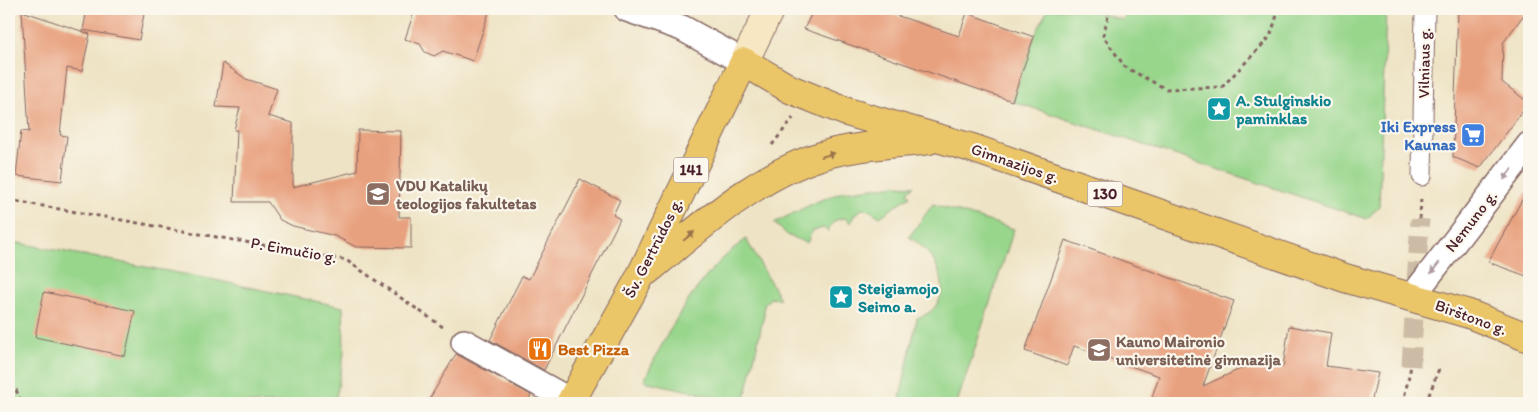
<svg xmlns="http://www.w3.org/2000/svg" width="1538" height="412" viewBox="0 0 1538 412" font-family="Itim,sans-serif">
<style>
.green{fill:#98d68c;stroke:#717a5c}
.building{fill:#e8a17f}
.lines{fill:none;stroke-linecap:round;stroke-linejoin:round}
.pedestrian-tunnel{stroke:#cdbca5;stroke-width:19;stroke-dasharray:19 9;stroke-linecap:butt}
.pedestrian-casing{stroke:#836461;stroke-width:21}
.minor-casing{stroke:#836461;stroke-width:28}
.secondary-casing{stroke:#836461;stroke-width:30}
.primary-casing{stroke:#836461;stroke-width:30}
.path{stroke:#836461;stroke-width:3;stroke-dasharray:4 4;stroke-linecap:butt}
.pedestrian{stroke:#fff;stroke-width:19}
.minor{stroke:#fff;stroke-width:25}
.secondary{stroke:#f7e8c3;stroke-width:28}
.primary{stroke:#ebc669;stroke-width:28}
.oneway{fill:#9a724a}
.oneway2{fill:#ae9aa0}
.labels{text-anchor:middle;dominant-baseline:central;stroke-width:4.5;stroke-linejoin:round;paint-order:stroke}
.shield{fill:#fbf7ec;stroke:#7f6065;stroke-width:1}
.shield-label{font-size:15px;font-weight:bold;fill:#4a1f2b}
.street-label{font-size:16px;fill:#4a1f2b;stroke:#fbf7ec}
.culture-label{font-size:16px;font-weight:bold;fill:#0d838f;stroke:#fbf7ec;text-anchor:start}
.shop-label{font-size:16px;font-weight:bold;fill:#366cbe;stroke:#fbf7ec;text-anchor:end}
.education-label{font-size:16px;font-weight:bold;fill:#785e54;stroke:#fbf7ec;text-anchor:start}
.food-label{font-size:16px;font-weight:bold;fill:#c56008;stroke:#fbf7ec;text-anchor:start}
</style>
<rect width="100%" height="100%" fill="#fbf7ec"/>
<filter id="ink" filterUnits="userSpaceOnUse"><feTurbulence type="fractalNoise" baseFrequency=".02" numOctaves="2"/><feDisplacementMap in="SourceGraphic" scale="10" xChannelSelector="R" yChannelSelector="G"/><feConvolveMatrix kernelMatrix="1 2 1 2 8 2 1 2 1" color-interpolation-filters="sRGB"/></filter>
<filter id="wash" filterUnits="userSpaceOnUse"><feTurbulence type="fractalNoise" baseFrequency=".0096" numOctaves="4" result="noise"/><feDisplacementMap in="SourceGraphic" scale="20" xChannelSelector="R" yChannelSelector="G"/><feGaussianBlur stdDeviation="1.12" result="paint"/><feColorMatrix in="noise" values="0 0 0 0 0 0 0 0 0 0 0 0 0 0 0 0 0 1.4 0 .05"/><feComposite in="paint" operator="in"/></filter>
<g filter="url(#wash)">
<rect width="100%" height="100%" fill="#eee3c4"/>
<path class="green" d="M1048,9H1086L1123,20L1129,9H1386L1379,206L1367,219L1012,101L1034,37Z
M896,185L914,186L907,192L910,196L880,217L869,210L862,209L854,215L851,223L845,218C835,219 831,222 828,232L824,228L812,231L807,243L789,236L774,223L816,202L842,192Z
M933,204L1014,229L957,403H899L917,318C922,316 928,314 931,311C957,288 932,249 909,237Z
M746,239L780,299L770,298L764,305V315L744,403L644,381C669,328 698,274 746,239Z
M13,242L210,279L343,307L344,353L335,403H9V255Z"/>
<g id="blocks">
<path class="building" d="M87,9H145L139,40L83,30Z
M415,9H490L473,61L443,51L434,56L425,52L420,44L405,39Z
M814,9H877L959,36L967,13L1034,37L1012,101L804,29Z
M1458,9H1528L1503,43L1502,82L1529,103L1480,168L1453,157Z
M22,11L90,34L82,71L67,68L60,135L67,136L62,181L16,176L21,131L29,132Z
M223,63L246,79L277,89L268,116L293,123V187L357,171L358,130L401,131L399,217H411V248L356,247L335,236L293,226L280,220L268,202H234L237,130H234L240,108L216,107Z
M580,179L620,200L613,215L620,219L544,370L490,340L522,276L529,279Z
M1529,187V277L1488,262Z
M1065,240L1234,301L1203,386L1251,364L1283,367L1289,326L1331,333L1326,366L1378,373L1371,403H1165L1167,402L1152,397L1159,376L1074,346L1067,366L1025,351Z
M44,292L135,311L125,356L35,337Z
M456,354L531,395L527,403H427Z"/>
</g>
</g>
<g filter="url(#ink)">
<use href="#blocks" fill-opacity="0" stroke="#836461" stroke-width="1"/>
<g class="lines">
<path class="pedestrian-tunnel" d="M1411,366L1420,219"/>
<defs>
<path id="pedestrian" d="M1422,176L1425,9"/>
<path id="minor" d="M627,9L682,28L744,62
M1412,297L1529,145
M464,342L574,403"/>
<path id="secondary" d="M744,62L770,9"/>
<path id="primary" d="M647,271C703,225 759,172 831,153C862,145 897,144 929,140
M570,403L639,279L744,62L790,89L847,112L972,148L1345,278L1469,314L1529,338"/>
</defs>
<use href="#pedestrian" class="pedestrian-casing"/>
<use href="#minor" class="minor-casing"/>
<use href="#secondary" class="secondary-casing"/>
<use href="#primary" class="primary-casing"/>
<path class="path" d="M1110,9L1103,36L1125,67L1166,89L1222,87L1270,37L1279,9
M772,145L793,118
M9,200L346,260L443,327
M1420,219L1421,197
M9,386L16,390L22,403
M1403,403L1411,366
M1426,403L1440,366"/>
<use href="#pedestrian" class="pedestrian"/>
<use href="#minor" class="minor"/>
<use href="#secondary" class="secondary"/>
<use href="#primary" class="primary"/>
</g>
<defs><path id="oneway-solid" d="M-6-.8H1V-3.2L6.5 0L1 3.2V.8H-6Z" transform="scale(1.25)"/></defs>
<g class="oneway">
<use href="#oneway-solid" transform="translate(828 155) rotate(-16)"/>
<use href="#oneway-solid" transform="translate(689 236) rotate(-40)"/>
</g>
<g class="oneway2">
<use href="#oneway-solid" transform="translate(1508 174) rotate(127)"/>
<use href="#oneway-solid" transform="translate(1435 268) rotate(128)"/>
</g>
</g>
<defs>
<symbol id="sight-square" viewBox="-11 -11 22 22"><rect x="-9" y="-9" width="18" height="18" rx="4" fill="#0f9aa8" stroke="#fbf7ec"/><path d="M0-6L1.8-2.2L6-1.7L2.9 1.2L3.7 5.4L0 3.3L-3.7 5.4L-2.9 1.2L-6-1.7L-1.8-2.2Z" fill="#fff"/></symbol>
<symbol id="supermarket-square" viewBox="-11 -11 22 22"><rect x="-9" y="-9" width="18" height="18" rx="4" fill="#3f7fe0" stroke="#fbf7ec"/><path d="M-6-5.5h2.5l.6 2H6L4.5 2H-2.5L-4.4-4H-6ZM-1.5 3.2a1.3 1.3 0 1 0 .1 0ZM3 3.2a1.3 1.3 0 1 0 .1 0Z" fill="#fff"/></symbol>
<symbol id="university-square" viewBox="-11 -11 22 22"><rect x="-9" y="-9" width="18" height="18" rx="4" fill="#8d6e63" stroke="#fbf7ec"/><path d="M0-5L7-2L0 1L-7-2ZM-4 1L0 2.5L4 1V4Q0 6-4 4Z" fill="#fff"/></symbol>
<symbol id="restaurant-square" viewBox="-11 -11 22 22"><rect x="-9" y="-9" width="18" height="18" rx="4" fill="#e8710a" stroke="#fbf7ec"/><path d="M-5-6h1v4h1v-4h1v4h1v-4h1v5L-1.5 .5V6h-2V.5L-5-1ZM5-6V6H3V1.5H1.5Q1.5-4 5-6Z" fill="#fff"/></symbol>
<symbol id="school-square" viewBox="-11 -11 22 22"><rect x="-9" y="-9" width="18" height="18" rx="4" fill="#8d6e63" stroke="#fbf7ec"/><path d="M0-5L7-2L0 1L-7-2ZM-4 1L0 2.5L4 1V4Q0 6-4 4Z" fill="#fff"/></symbol>
</defs>
<g fill-rule="evenodd">
<use href="#sight-square" x="1205" y="95" width="28" height="28"/>
<use href="#supermarket-square" x="1459" y="121" width="28" height="28"/>
<use href="#university-square" x="364" y="180" width="28" height="28"/>
<use href="#sight-square" x="827" y="283" width="28" height="28"/>
<use href="#restaurant-square" x="526" y="335" width="28" height="28"/>
<use href="#school-square" x="1085" y="336" width="28" height="28"/>
</g>
<g class="labels">
<g class="shield">
<rect x="673.5" y="157.5" width="35" height="25" rx="4"/>
<rect x="1087.5" y="181.5" width="35" height="25" rx="4"/>
</g>
<g class="shield-label">
<text x="691" y="170">141</text>
<text x="1105" y="194">130</text>
</g>
<g class="street-label">
<text transform="translate(1424 63) rotate(-89)">Vilniaus g.</text>
<text transform="translate(1015 163) rotate(19)">Gimnazijos g.</text>
<text transform="translate(1471 221) rotate(-52)">Nemuno g.</text>
<text transform="translate(653 248) rotate(-63)">Šv. Gertrūdos g.</text>
<text transform="translate(294 250) rotate(10)">P. Eimučio g.</text>
<text transform="translate(1471 317) rotate(20)">Birštono g.</text>
</g>
<g class="culture-label">
<text x="1236" y="100">A. Stulginskio<tspan x="1236" dy="18">paminklas</tspan></text>
<text x="858" y="288">Steigiamojo<tspan x="858" dy="18">Seimo a.</tspan></text>
</g>
<g class="shop-label">
<text x="1456" y="126">Iki Express<tspan x="1456" dy="18">Kaunas</tspan></text>
</g>
<g class="education-label">
<text x="396" y="185">VDU Katalikų<tspan x="396" dy="18">teologijos fakultetas</tspan></text>
<text x="1116" y="341">Kauno Maironio<tspan x="1116" dy="18">universitetinė gimnazija</tspan></text>
</g>
<g class="food-label">
<text x="558" y="349">Best Pizza</text>
</g>
</g>
<rect width="1538" height="412" fill="none" stroke="#fbf7ec" stroke-width="30"/>
</svg>
